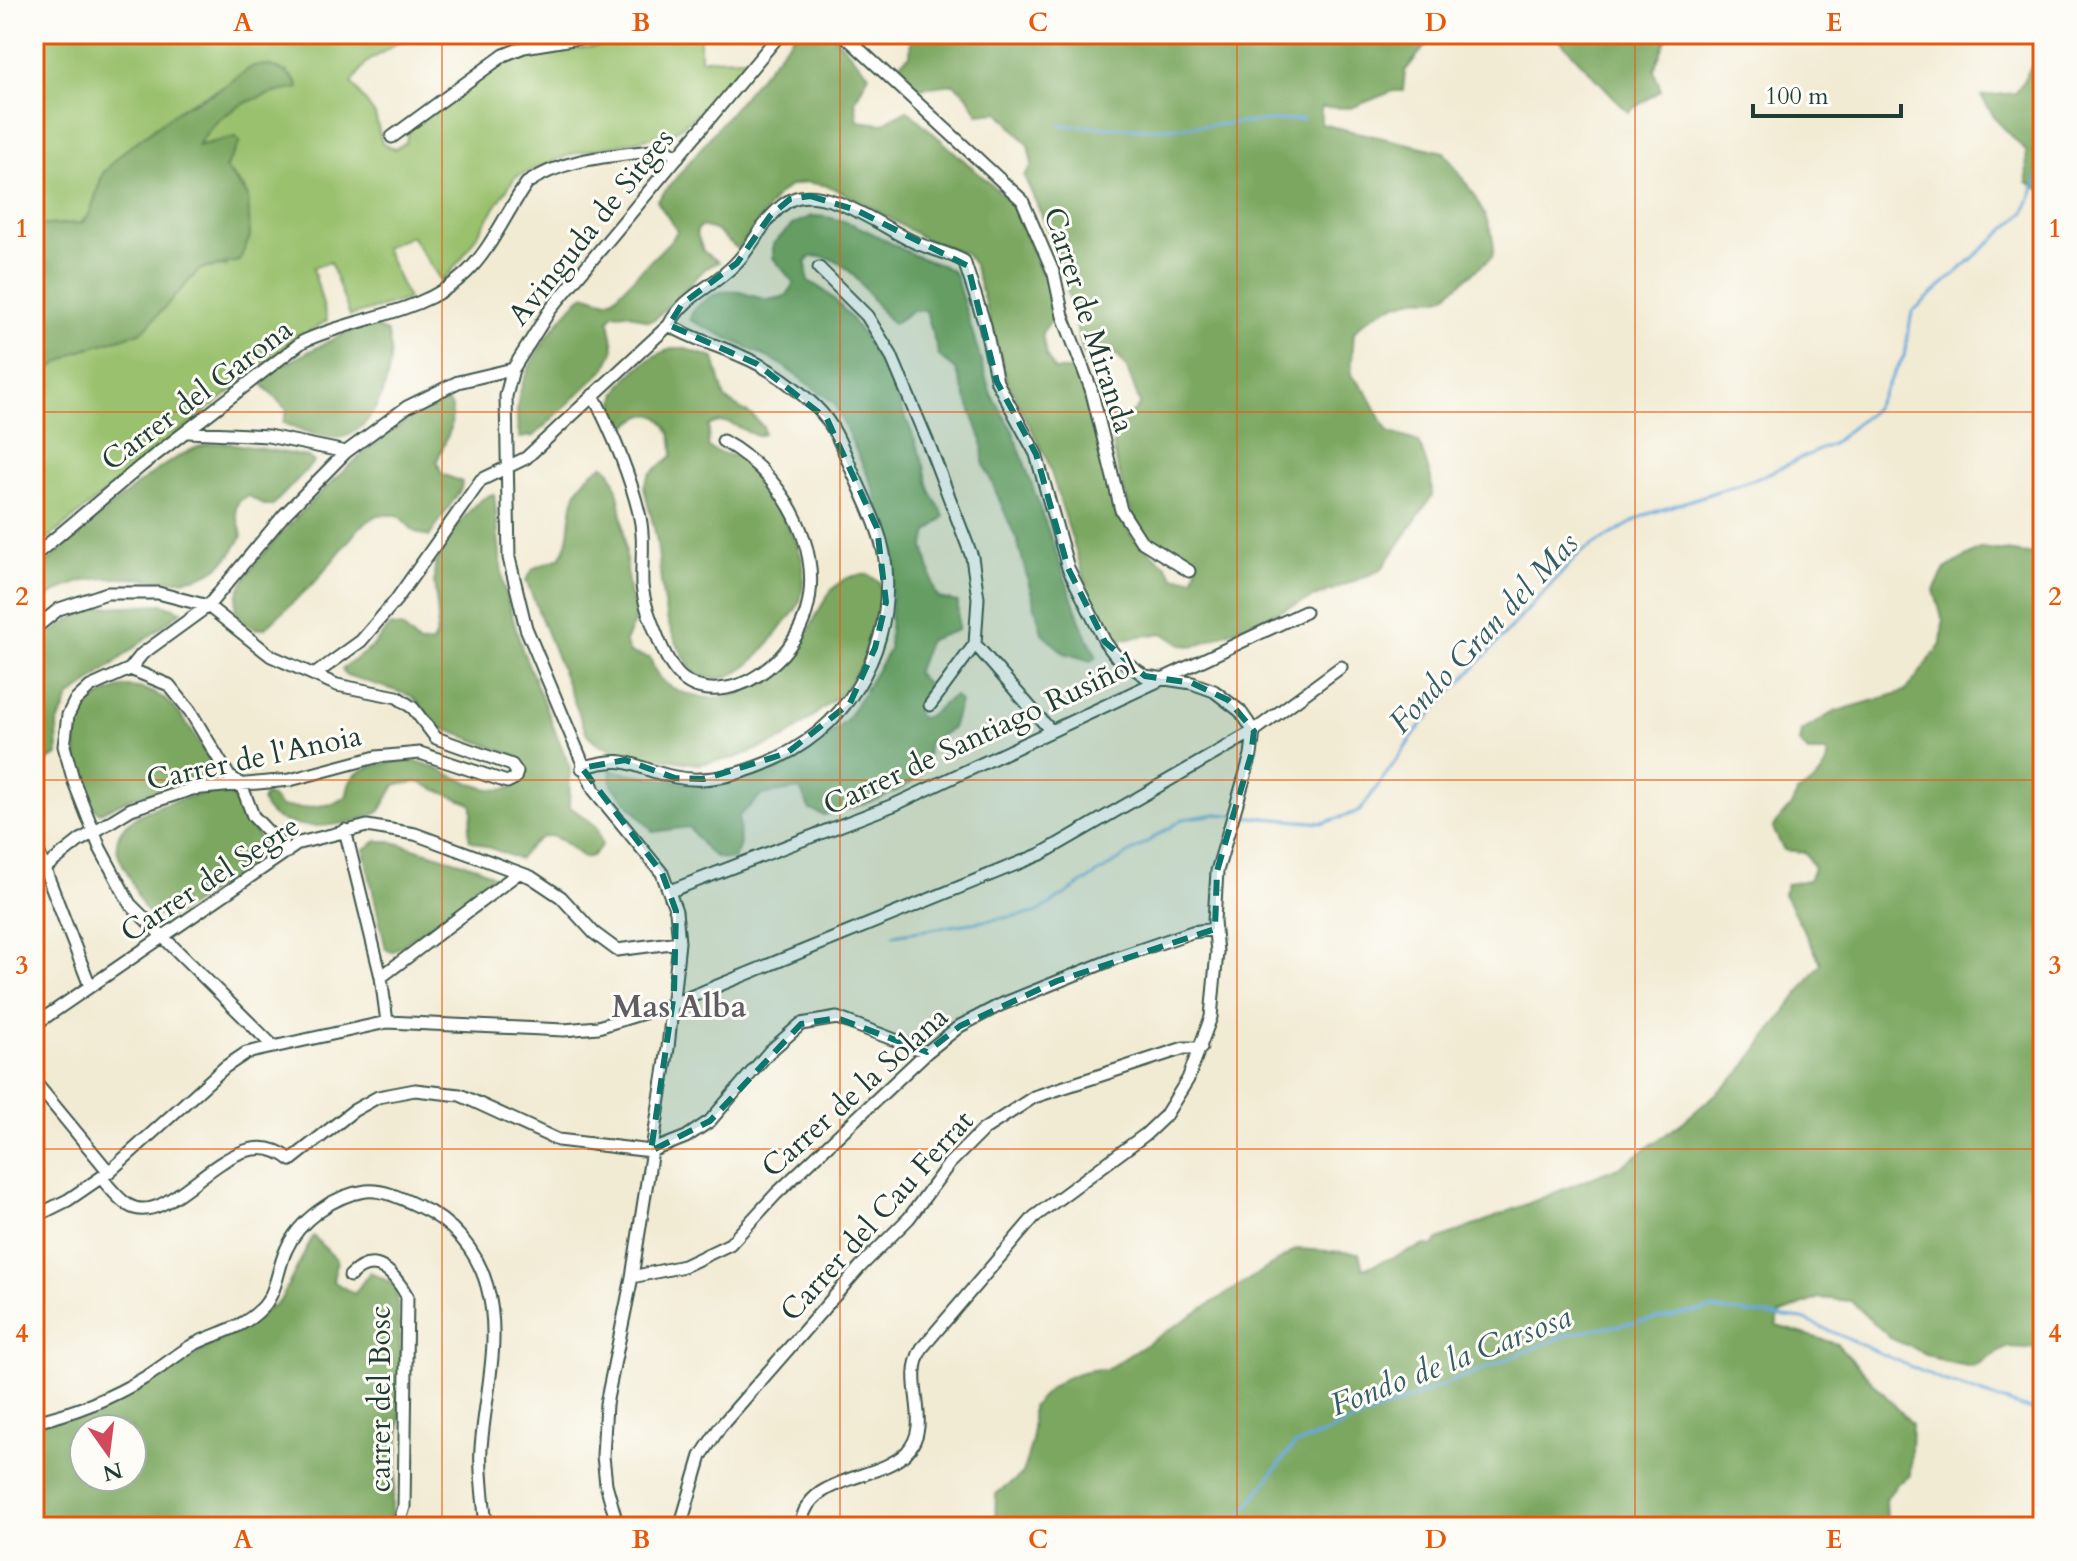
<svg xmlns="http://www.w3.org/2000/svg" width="2077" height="1561" viewBox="0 0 2077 1561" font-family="Cardo,serif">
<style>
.green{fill:#9ac16d;stroke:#5c7f50;stroke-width:2}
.forest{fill:#7ba760;stroke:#4d724a;stroke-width:2;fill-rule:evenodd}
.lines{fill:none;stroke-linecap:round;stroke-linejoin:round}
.stream{stroke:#68a8db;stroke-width:3}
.minor-casing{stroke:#3f574c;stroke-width:15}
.minor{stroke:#fff;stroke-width:11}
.marked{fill:#0f766e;fill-opacity:0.2;stroke:#0f766e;stroke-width:6;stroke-dasharray:16 10;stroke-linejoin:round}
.grid{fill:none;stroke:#e8590c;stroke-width:2;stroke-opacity:0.55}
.labels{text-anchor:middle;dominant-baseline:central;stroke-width:6;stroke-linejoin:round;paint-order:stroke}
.street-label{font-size:30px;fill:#1f3d34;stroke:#fdfcf7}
.water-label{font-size:32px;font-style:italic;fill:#355d66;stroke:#fdfcf7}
.neighbourhood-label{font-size:32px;font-weight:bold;fill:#5f5d64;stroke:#fdfcf7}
.neatline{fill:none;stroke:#e8590c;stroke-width:3}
.grid-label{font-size:26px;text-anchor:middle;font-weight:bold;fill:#e8590c}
</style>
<rect width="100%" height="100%" fill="#fdfcf7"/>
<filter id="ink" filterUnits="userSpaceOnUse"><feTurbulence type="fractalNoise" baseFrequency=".0125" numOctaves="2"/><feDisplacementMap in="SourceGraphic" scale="16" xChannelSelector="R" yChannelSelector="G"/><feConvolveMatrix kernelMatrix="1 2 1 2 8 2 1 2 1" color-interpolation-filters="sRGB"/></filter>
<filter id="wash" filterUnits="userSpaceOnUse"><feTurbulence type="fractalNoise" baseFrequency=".006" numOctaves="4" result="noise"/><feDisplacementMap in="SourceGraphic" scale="32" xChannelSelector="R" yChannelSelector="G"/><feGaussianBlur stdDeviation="1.8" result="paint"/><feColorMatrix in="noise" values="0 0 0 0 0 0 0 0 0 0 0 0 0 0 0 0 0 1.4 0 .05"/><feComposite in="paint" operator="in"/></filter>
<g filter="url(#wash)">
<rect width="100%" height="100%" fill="#f2ebd4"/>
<path class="green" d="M34,34H411L366,63L352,83L375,115L382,143L395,149L406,142L409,129L511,57L700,34V59L751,58L704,110L672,133L572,154L515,177L462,258L442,282L411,236L384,247L408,299L350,316L330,262L313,268L327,320L278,353L34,550V378L77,352L143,331L200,269L226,266L245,189L225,168L240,142L235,137L197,146C218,109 259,94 298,88L287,72L267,66L187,104L103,173L90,213L81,223L34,226Z"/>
<path class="forest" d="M795,34H832L869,74L855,101L858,121L882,124L907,110L1010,201L1055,303L1054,316L1042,333L1046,356L1055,370H1076L1080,375L1107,459L1114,508L1133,538L1166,565L1174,577L1194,578L1197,565C1187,554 1170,556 1157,548C1131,529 1110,458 1113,426L1114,420L1134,412L1140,404L1126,366L1116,354L1088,359L1083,353L1057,249L1024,176L1032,165L1028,145L999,112L978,114L967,95L954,84L912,89L899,64L910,55L911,34H1435L1405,71L1403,91H1393L1351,108L1321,107V124L1444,152C1460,173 1502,229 1492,257L1446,295C1436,302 1426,297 1415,299C1391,304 1370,314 1354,332L1351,375L1367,392L1388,432L1419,442L1431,478L1432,496L1381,570L1195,646L1181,645L1163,633L1117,640L1111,637L1094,608L1046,457L1008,384L974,265L965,253L925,239L856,199L829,186L805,182L790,186L778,195L738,249L715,230L701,226L696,231L703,251L719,262L706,268L655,319L648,321L628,313L613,314L609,320L614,348L606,368L534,436L520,438C505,387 547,332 581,297L587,295L607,301L614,298L673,238L677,231L657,201Z
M1548,34H1668L1654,70L1661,90L1628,112L1559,39Z
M2043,46V191L2027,182L2026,151L1996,120L1981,96L2016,93Z
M253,66C271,63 293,71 299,88C259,94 219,108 198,146L235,137L240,142L225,168L248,196L250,237L239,261L200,269L143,331L77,352L34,378V226L82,223L90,213L103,173L123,152L181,108L214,93Z
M812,216C852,216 881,240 916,256C929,262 944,263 955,274L991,394L1013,431L1082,626L1097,657L1091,661L1064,653L1042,633L1018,543L983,462L982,441L956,370L939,356L926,311H912L893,324C869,303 850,250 811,257L806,262L808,281C859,303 904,408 922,460C926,469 926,480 930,490C934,499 941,507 944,517L928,532L924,546L935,592L939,598L958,602V630L929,640L916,673L930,687L917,712L920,718C936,716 941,701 955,696L960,702L952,728L929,743C926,752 929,760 925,768C914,792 848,810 823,815L810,810L800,789L762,795L739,816L740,845L734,859C708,862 703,844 689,827L653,832L612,785L610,770L709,787L792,765L846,721L889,650L893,557L873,487L834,403L779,363L690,320C692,310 696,307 704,301C739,274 754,311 787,295L794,283L773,258V244L793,224Z
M368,325L387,332C399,362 378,429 343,437C325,441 300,429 283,423L287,410L263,385L269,372L347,332Z
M683,348L714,358L725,399L753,416L763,427L764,434L757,436C739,430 729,415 709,426L708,447C718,456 731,452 741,460C761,475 799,540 803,564C804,574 803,592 800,601C798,610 788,618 782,626C763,652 734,692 695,674C659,621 664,602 657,542C654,523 647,505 644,486L650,474L672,456C676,439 664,408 642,416C634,419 628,427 619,430C615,419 612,405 617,393C627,373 660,346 683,348Z
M447,402L452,407L451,428L437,461L442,474L462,482L461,489L429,537L415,532L398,515H377L359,528L316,581L265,628C252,631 242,623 236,612C235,602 238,590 243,582C269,538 398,408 447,402Z
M229,443L308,457L314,462L273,505H264L249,496C226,503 240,519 242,536C209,603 154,572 97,579C73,582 54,592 34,605V574C79,536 145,469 198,447C207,444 219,443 229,443Z
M603,465C624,471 626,569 629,591C631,600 635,607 637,615L625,642L630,653L650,658C657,679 666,687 687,694C727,707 769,685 795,654C817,626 824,570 869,575L880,583V604L865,661L840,695L784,739L735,758L697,764L620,752L599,745L587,734L526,580L534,568L560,558C581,527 556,492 603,465Z
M494,494L503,585L522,649L570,768L569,806L596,826L602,845L592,856L584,858C552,833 547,824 519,859L470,840C465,828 476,817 471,804L418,782L395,785L380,811C356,827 273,838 262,801L265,795L272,797L280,807L303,808L333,804L346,797C348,792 348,784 352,779C357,771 369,767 379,765C394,762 407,759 422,763C449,771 506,811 525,775L517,756L439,727L412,696L346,675L342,669L371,648L390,626L403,628L419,644L432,643C446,619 430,591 435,567C438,549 475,496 494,494Z
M1981,548L2043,556V1349L2008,1347L1973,1367L1942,1361L1890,1338L1851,1301L1819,1298L1779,1314L1777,1326L1837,1344L1912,1424L1910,1476L1897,1484L1886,1499L1887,1527H995L996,1494L1023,1474L1032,1440V1407C1053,1382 1073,1369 1107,1369L1297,1249L1359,1253L1363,1269L1425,1245L1434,1246L1438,1240L1623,1165L1683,1122L1739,1074L1821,963L1784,894L1787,884L1809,880L1814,868L1804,852L1784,850L1773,829C1780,814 1793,809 1797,793C1814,783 1829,773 1827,752H1808L1800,743L1802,731L1834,712L1906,691L1941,644L1943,621L1934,590L1945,569Z
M163,604L182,611L69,698L57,725L58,755L34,767V649L39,641L89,608Z
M125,687C174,686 190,732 215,767V775L210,780L133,797L100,813C86,804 83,791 80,775C69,730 75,700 125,687Z
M229,791L269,854L180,912L166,917L151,915C140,906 136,891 130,878C125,867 116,856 117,843C120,808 201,792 229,791Z
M377,841H390L477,867L498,879L392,952L386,949L365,856V849Z
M313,1236L337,1260L333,1281L354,1294L370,1272L395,1285C405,1365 402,1447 389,1527H34V1424L81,1414L193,1357L280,1301ZM84,1429H132V1477H84Z"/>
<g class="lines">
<path class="stream" d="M1061,125L1149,129L1303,119
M893,935L1036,913L1183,819L1217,814L1323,823L1360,811L1422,724L1580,553L1645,515L1758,478L1832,444L1873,410L1904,356L1912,312L2025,212L2043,162
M1232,1527L1293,1446L1569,1334L1711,1309L1803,1319L1941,1380L2043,1414"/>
</g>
</g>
<g filter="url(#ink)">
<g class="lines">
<defs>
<path id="minor" d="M843,34L1022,200L1054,274L1063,316L1091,389L1121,510L1141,541L1189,571
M392,137L504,55L524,47L603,34
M819,268L867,316L891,355L931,450L972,557L978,598L975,644L1051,731
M593,395C612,432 629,472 639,513C645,537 641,561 642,585C644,604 651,621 658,638C671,671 686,695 727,688C750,684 768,670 783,654C844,584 795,480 723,441
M189,432L268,436L346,452
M34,556L141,466L302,342C354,317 421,315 465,274C491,250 506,212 527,183C567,156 619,156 666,149L678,157
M34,629L59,609L107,593H158L208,606L271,656L337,685L397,697L413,708L436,738L512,765L517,772L515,778L507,782L420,753L376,757L290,780L192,789L131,809L79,841L45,868
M130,669L169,685L190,711L229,776L241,784L253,816L287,852
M314,675L361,641L396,600L481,480L526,458L669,325C685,294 714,287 736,263C755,244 764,217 787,202C820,180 882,227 912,241C929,249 947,252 964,261L985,325L997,382L1036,454L1068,568L1105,642L1115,655L1145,676L1192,683L1214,691L1240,711L1254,731
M930,705L975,644
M582,768C631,752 632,769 675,777C704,783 737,775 764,764C845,732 893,654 886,567C883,535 867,504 854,475C844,452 835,425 816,407C795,387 768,367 741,356C717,345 692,339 669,325
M345,830L381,977L387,1022
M34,841L90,986
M670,891L896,804L1305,612
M381,977L517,874
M34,1025L299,843L367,826L415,834L531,877L561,897L594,933L617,950L679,942
M274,1047L130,904L100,848L74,782L64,746L68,715L75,701L90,687L130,669L142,654L208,606L284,515L346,452L407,407L458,382L513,369
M34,1081L109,1172
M101,1178C109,1186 118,1199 128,1205C174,1233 232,1111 291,1160L353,1111L378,1097L415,1090L460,1095L558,1140L651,1151L686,1137L710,1121L769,1052L801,1024L837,1018L927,1052
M34,1217L68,1200L109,1172L225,1067L246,1053L387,1022L564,1030L598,1027L673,1004L1041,854L1254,731L1341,667
M350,1276C375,1251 394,1273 407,1296L404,1507L398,1527
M632,1277L684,1266L730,1244L776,1194L927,1052L960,1026L1000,1005L1116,958L1192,932L1215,929
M34,1422C75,1413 110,1399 146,1377C161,1368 175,1356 191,1346C214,1333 240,1330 260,1310C277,1295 277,1269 286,1250C299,1220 334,1195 366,1191C383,1189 403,1199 418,1206C452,1221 477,1250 487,1286C502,1340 485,1394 481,1448C479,1474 484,1501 486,1527
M618,1527L606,1484L603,1456L606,1404L632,1277L668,1048L679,942L676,911L662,873L594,790L526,628L509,558L506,396L513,369L550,310L780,34
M680,1527L701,1456L720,1427L860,1267L909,1218L949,1164L983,1130L1034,1097L1184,1048H1201
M801,1527C804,1475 876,1482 906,1453C935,1423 901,1383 922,1348L1034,1217L1146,1134L1165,1116L1188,1079L1211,1017L1217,952L1214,921L1217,871L1251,755L1254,731"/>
</defs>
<use href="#minor" class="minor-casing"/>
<use href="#minor" class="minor"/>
</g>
</g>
<path class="marked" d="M810,196L856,210L968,266L997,382L1036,454L1068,568L1105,642L1145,676L1192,683L1228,700L1254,731L1251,755L1217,871L1215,929L1057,981L960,1026L927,1052L837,1018L801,1024L710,1121L651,1151L674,993L676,911L662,873L582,768L625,760L675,778L704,779L787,753L850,703L875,648L886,602L877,528L827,419L757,364L669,325L682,304L737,263L770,216L790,199Z"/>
<path class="grid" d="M442,34V1527M840,34V1527M1237,34V1527M1635,34V1527M34,412H2043M34,780H2043M34,1149H2043"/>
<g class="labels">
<g class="street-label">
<text transform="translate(591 227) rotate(-51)">Avinguda de Sitges</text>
<text transform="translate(1089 320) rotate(72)">Carrer de Miranda</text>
<text transform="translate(197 395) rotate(-37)">Carrer del Garona</text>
<text transform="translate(980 735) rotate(-25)">Carrer de Santiago Rusiñol</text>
<text transform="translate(254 758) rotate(-12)">Carrer de l'Anoia</text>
<text transform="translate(210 879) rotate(-33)">Carrer del Segre</text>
<text transform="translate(855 1092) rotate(-42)">Carrer de la Solana</text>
<text transform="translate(877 1216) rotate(-48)">Carrer del Cau Ferrat</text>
<text transform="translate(380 1399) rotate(-90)">carrer del Bosc</text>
</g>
<g class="water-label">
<text transform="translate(1484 633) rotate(-47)">Fondo Gran del Mas</text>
<text transform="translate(1451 1361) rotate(-21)">Fondo de la Carsosa</text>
</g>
<g class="neighbourhood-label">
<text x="679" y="1007">Mas Alba</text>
</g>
</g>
<rect width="2077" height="1561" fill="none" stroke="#fdfcf7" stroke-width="88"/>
<g transform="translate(108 1453) rotate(166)"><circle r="38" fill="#fdfcf7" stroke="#a4b0a9" stroke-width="2"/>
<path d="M0-6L14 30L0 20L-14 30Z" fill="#d1495b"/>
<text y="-12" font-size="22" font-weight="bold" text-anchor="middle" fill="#1f3d34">N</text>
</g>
<path d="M1753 104v12h148v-12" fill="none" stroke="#1f3d34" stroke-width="4"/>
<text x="1765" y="104" font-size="24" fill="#1f3d34" stroke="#fdfcf7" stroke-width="6" paint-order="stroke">100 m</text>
<rect x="44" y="44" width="1989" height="1473" class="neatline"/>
<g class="grid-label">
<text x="243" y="31">A</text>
<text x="641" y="31">B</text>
<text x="1038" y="31">C</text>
<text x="1436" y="31">D</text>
<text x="1834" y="31">E</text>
<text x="22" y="237">1</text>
<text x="2055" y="237">1</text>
<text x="22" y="605">2</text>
<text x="2055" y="605">2</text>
<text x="22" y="974">3</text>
<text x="2055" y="974">3</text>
<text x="22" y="1342">4</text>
<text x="2055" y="1342">4</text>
<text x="243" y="1548">A</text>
<text x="641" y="1548">B</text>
<text x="1038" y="1548">C</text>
<text x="1436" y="1548">D</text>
<text x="1834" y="1548">E</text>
</g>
</svg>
